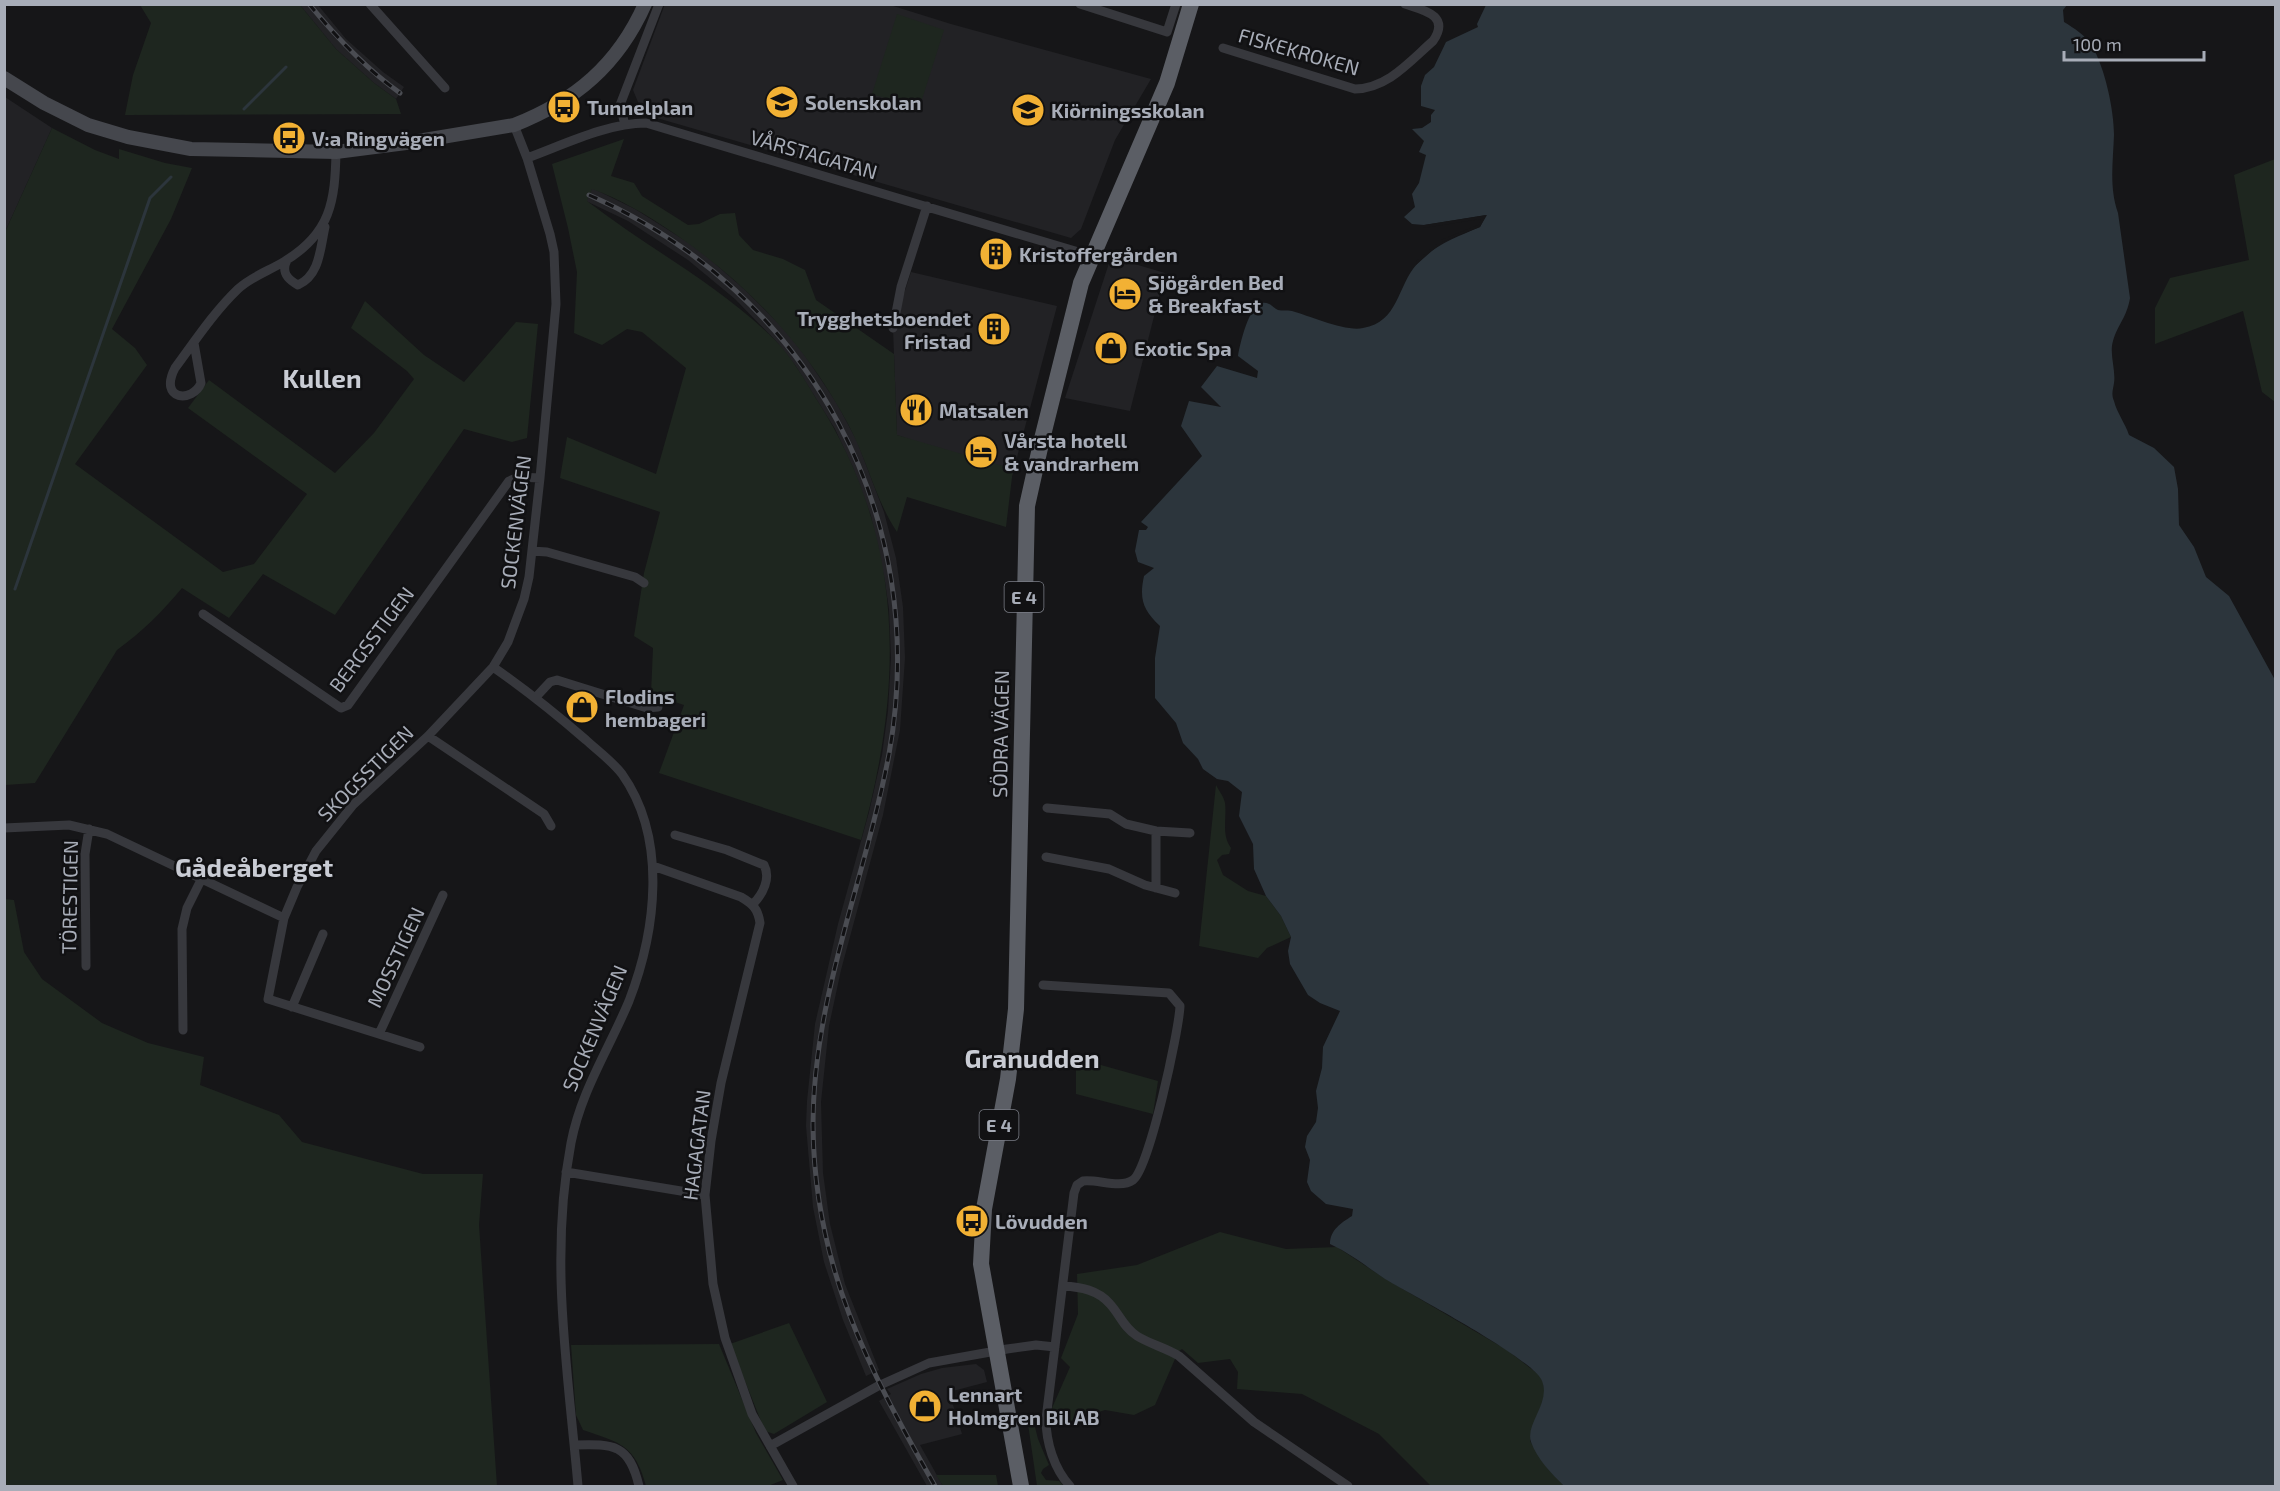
<svg xmlns="http://www.w3.org/2000/svg" width="2280" height="1491" viewBox="0 0 2280 1491" font-family="'Exo 2',sans-serif">
<style>
.built{fill:#222225}
.green{fill:#1e261f}
.water{fill:#2c353c}
.pier{fill:#161618}
.lines{fill:none;stroke-linecap:round;stroke-linejoin:round}
.stream{stroke:#2c353c;stroke-width:3}
.minor{stroke:#37383d;stroke-width:9}
.secondary{stroke:#45474d;stroke-width:14}
.trunk{stroke:#5b5e65;stroke-width:16}
.rail-casing{stroke:#4a4c52;stroke-width:5}
.rail{stroke:#111113;stroke-width:3;stroke-dasharray:9;stroke-linecap:butt}
.labels{text-anchor:middle;dominant-baseline:central;stroke-width:5;stroke-linejoin:round;paint-order:stroke}
.shield{fill:#111113;stroke:#7b7e86;stroke-width:1.5}
.shield-label{font-size:18px;font-weight:bold;fill:#a8adb8}
.street-label{font-size:20px;fill:#a8adb8;stroke:#111113}
.poi-label{font-size:20px;font-weight:bold;fill:#a8adb8;stroke:#111113;text-anchor:start}
.district-label{font-size:26px;font-weight:bold;fill:#c9ccd4;stroke:#111113}
</style>
<rect width="100%" height="100%" fill="#161618"/>
<path class="built" d="M665,4L890,5L951,24L1151,79L1115,140L1081,229L1071,238L643,114L633,90Z
M300,5H318L346,39L383,72L404,87L396,99L374,83L336,49Z
M5,97L52,128L5,232Z
M592,188L635,209L697,248L744,289L787,332L806,357L836,402L857,441L884,512L896,558L903,607L905,658L900,730L883,815L841,970L829,1026L821,1102L823,1173L830,1224L845,1284L879,1370L866,1376L843,1320L824,1262L813,1207L806,1126L807,1101L815,1024L838,924L869,812L882,755L888,711L891,658L889,609L885,582L871,516L853,468L835,429L795,365L776,341L735,299L688,260L628,221L586,201Z
M1111,257L1165,273L1130,411L1065,398Z
M911,272L1057,306L1012,476L897,435L893,328Z
M976,1364L984,1370L987,1382L949,1392L962,1434L920,1445L943,1486H927L879,1401L891,1394L887,1389L921,1374L942,1368Z"/>
<path class="green" d="M140,5H300L336,49L374,83L396,99L401,114L125,115L133,75L151,23Z
M897,14L944,30L919,109L872,94Z
M52,128L95,150L119,159V149L165,163L192,168L171,219L112,329L135,348L147,365L75,464L223,572L254,564L307,494L188,408L209,380L335,473L374,433L414,379L407,371L351,328L365,301L424,355L464,382L516,322L538,324L527,438L512,442L464,429L335,615L263,574L229,618L182,588C163,611 142,632 117,650L35,783L5,785V232Z
M624,139L611,176L634,183L642,196L688,225L699,224L720,214L735,213L739,235L753,250L783,259L805,270L816,300L894,354L897,435L1013,469L1006,527L907,497L897,532C875,499 867,459 848,424C806,345 746,282 672,232C647,215 620,199 592,189L587,201C649,249 720,285 776,341C792,358 805,380 817,400C906,538 904,687 861,840L659,773L684,705L651,694L653,648L634,636L644,573L660,512L560,478L567,437L656,474L686,368L642,332L627,329L602,345L574,333L577,272L568,228L552,164Z
M2275,159V402L2262,392L2243,311L2155,344V308L2170,278L2249,260L2234,175Z
M1216,785C1219,791 1224,797 1225,803C1227,819 1221,834 1231,848L1229,854L1222,855L1217,860L1223,875L1248,891L1266,896L1281,916L1291,937L1267,948L1258,958L1199,946Z
M5,899L14,900L24,952L42,979L102,1023L148,1043L204,1057L200,1085L279,1115L302,1142L423,1174H483L479,1225L497,1486H5Z
M1076,1058L1158,1081L1153,1114L1076,1094Z
M1220,1232L1286,1249L1337,1247L1384,1278L1507,1350L1538,1374L1543,1382L1545,1395L1532,1430L1530,1441L1545,1465L1564,1486H1431L1379,1434L1302,1394L1237,1389L1238,1372L1230,1359L1198,1363L1182,1349L1178,1352L1155,1405L1134,1415L1105,1410L1052,1427V1408L1070,1367L1061,1358L1078,1314L1077,1274L1137,1265Z
M789,1323L827,1402L774,1434L765,1431L730,1344Z
M719,1344L756,1433L783,1480L768,1486H646C635,1445 621,1443 583,1430L576,1415L571,1345Z
M1034,1423L1038,1439L1049,1465L1043,1469L1041,1473L1046,1480L1059,1481L1064,1486H1037L1028,1424Z
M936,1475H996L998,1486H943Z"/>
<path class="water" d="M1486,5H2067L2063,10L2064,22C2074,28 2086,36 2092,46C2105,68 2114,110 2114,135C2113,162 2109,188 2118,213L2130,298C2127,317 2118,324 2113,341C2109,354 2116,370 2114,383C2113,390 2111,394 2114,401C2117,413 2125,423 2129,435L2154,448L2174,467L2178,489L2179,525L2194,547L2206,577L2229,596L2275,680V1486H1564C1552,1474 1537,1459 1531,1442C1525,1424 1551,1403 1542,1381C1534,1359 1412,1295 1385,1279C1367,1267 1350,1253 1330,1244C1330,1230 1341,1223 1352,1216L1353,1209L1326,1204L1311,1191L1307,1182L1310,1160L1305,1147L1307,1136L1316,1122L1318,1108L1316,1091L1322,1068L1323,1047L1340,1011L1320,1003L1308,995L1290,964L1288,951L1291,937L1281,916L1266,896L1254,869L1253,844L1239,816L1242,792L1228,781L1217,779L1203,769L1198,759L1183,743L1176,723L1155,698V658L1160,626C1143,610 1139,599 1144,576L1154,568L1138,562L1135,551L1139,530H1146L1148,527L1141,522L1202,456L1181,426L1189,401L1221,407L1201,387L1217,366L1257,378L1258,371L1238,356C1240,344 1249,305 1262,303C1270,302 1272,307 1278,310C1282,311 1287,310 1292,311C1310,316 1346,332 1363,328C1399,322 1397,286 1417,264C1434,245 1457,237 1480,227L1486,215L1424,225L1412,224L1404,217L1415,207L1412,194L1419,183L1426,155L1419,152L1424,141L1412,129L1422,128L1431,122V115L1435,110L1421,106V86L1425,75L1434,67L1446,42L1478,27L1477,24Z"/>
<path class="pier" d="M1487,215L1480,227L1442,242L1416,265L1417,260L1441,240L1478,225L1481,219L1423,228L1424,225Z"/>
<g class="lines">
<path class="stream" d="M244,109L286,67
M15,589L150,198L171,177"/>
<path class="minor" d="M370,4L445,88
M1080,4L1167,32L1176,4
M1223,48L1355,89C1388,88 1409,62 1433,41C1451,15 1423,10 1405,4
M625,125L620,105L659,4
M527,158C563,145 607,123 646,123L1092,256
M287,260C281,272 287,279 298,285C320,275 320,249 325,227
M893,328L901,287L927,206
M194,343L201,383C193,403 158,401 175,368C195,341 214,312 238,289C252,276 269,271 285,261C331,233 335,201 336,152
M532,551L547,552L635,577L644,583
M203,614L341,708L348,705L509,481L518,477L540,478
M493,667C526,690 556,714 586,740C598,751 612,761 622,774C668,839 656,931 629,1001C609,1049 581,1091 571,1143C549,1259 568,1371 578,1486
M536,697L550,682L557,680L647,708L658,707
M428,736L544,814L551,826
M1047,808L1110,814L1126,824L1156,831L1190,833
M4,828L69,825L107,834L284,918
M1156,831V888
M675,835L727,850L764,865C771,878 763,894 753,904
M1046,857L1109,869L1145,885L1175,893
M653,866L741,897C753,904 758,909 760,923L721,1083L711,1141L705,1195L713,1284L725,1338L752,1414L793,1486
M86,966L85,854L89,829
M1043,985L1169,993L1180,1006C1179,1031 1149,1169 1133,1180C1120,1189 1098,1179 1083,1181L1077,1185L1074,1193L1046,1419C1046,1442 1054,1469 1070,1486
M292,1007L323,934
M183,1030L182,929L187,908L201,880
M379,1034L443,895
M420,1047L268,999L284,918L297,887L316,851L353,805L428,736L493,667L508,642L524,599L529,577L540,478L556,304L554,252L550,234L527,158L514,125
M566,1172L705,1195
M1063,1286C1081,1287 1098,1290 1110,1304C1120,1315 1124,1328 1137,1336C1150,1344 1166,1348 1179,1356L1254,1422L1348,1486
M575,1445C614,1444 629,1444 639,1486
M770,1446L878,1386L929,1363L1007,1349L1036,1345L1055,1347"/>
<path class="secondary" d="M4,78L44,103L88,125L128,137L191,149L336,152L406,143L514,125C575,101 618,65 645,4"/>
<path class="trunk" d="M1021,1486L981,1264L984,1209L1008,1079L1016,1009L1027,506L1042,439L1081,283L1167,83L1191,4"/>
<defs>
<path id="rail" d="M309,4C337,38 365,68 400,93
M589,195C809,292 932,516 889,754C866,878 813,996 813,1125C814,1266 868,1368 935,1486"/>
</defs>
<use href="#rail" class="rail-casing"/>
<use href="#rail" class="rail"/>
</g>
<defs>
<symbol id="school-disc" viewBox="-11 -11 22 22"><circle r="9.5" fill="#f2b134" stroke="#111113"/><path d="M0-5L7-2L0 1L-7-2ZM-4 1L0 2.5L4 1V4Q0 6-4 4Z" fill="#111"/></symbol>
<symbol id="bus-disc" viewBox="-11 -11 22 22"><circle r="9.5" fill="#f2b134" stroke="#111113"/><path d="M-5-6H5V4H4V6H2V4H-2V6H-4V4H-5ZM-3.5-4V0h7V-4ZM-3.5 1.2v1.5H-2V1.2ZM2 1.2v1.5H3.5V1.2Z" fill="#111"/></symbol>
<symbol id="building-disc" viewBox="-11 -11 22 22"><circle r="9.5" fill="#f2b134" stroke="#111113"/><path d="M-4-6H4V6H1V3H-1V6H-4ZM-2.5-4.3h1.7v1.8h-1.7ZM.8-4.3h1.7v1.8H.8ZM-2.5-1h1.7V.8h-1.7ZM.8-1h1.7V.8H.8Z" fill="#111"/></symbol>
<symbol id="hotel-disc" viewBox="-11 -11 22 22"><circle r="9.5" fill="#f2b134" stroke="#111113"/><path d="M-6-4.5h1.5V1H6V5H4.5V3h-9V5H-6ZM-4 0a1.8 1.8 0 1 1 3.6 0ZM.5 0V-2.5h3Q6-2.5 6 0Z" fill="#111"/></symbol>
<symbol id="shop-disc" viewBox="-11 -11 22 22"><circle r="9.5" fill="#f2b134" stroke="#111113"/><path d="M-5-2.5h2.3a2.7 3.5 0 0 1 5.4 0H5L5.5 6h-11ZM-1.5-2.5h3a1.5 2.3 0 0 0-3 0Z" fill="#111"/></symbol>
<symbol id="restaurant-disc" viewBox="-11 -11 22 22"><circle r="9.5" fill="#f2b134" stroke="#111113"/><path d="M-5-6h1v4h1v-4h1v4h1v-4h1v5L-1.5 .5V6h-2V.5L-5-1ZM5-6V6H3V1.5H1.5Q1.5-4 5-6Z" fill="#111"/></symbol>
</defs>
<g fill-rule="evenodd">
<use href="#school-disc" x="763" y="83" width="38" height="38"/>
<use href="#bus-disc" x="545" y="88" width="38" height="38"/>
<use href="#school-disc" x="1009" y="91" width="38" height="38"/>
<use href="#bus-disc" x="270" y="119" width="38" height="38"/>
<use href="#building-disc" x="977" y="235" width="38" height="38"/>
<use href="#hotel-disc" x="1106" y="275" width="38" height="38"/>
<use href="#building-disc" x="975" y="310" width="38" height="38"/>
<use href="#shop-disc" x="1092" y="329" width="38" height="38"/>
<use href="#restaurant-disc" x="897" y="391" width="38" height="38"/>
<use href="#hotel-disc" x="962" y="433" width="38" height="38"/>
<use href="#shop-disc" x="563" y="688" width="38" height="38"/>
<use href="#bus-disc" x="953" y="1202" width="38" height="38"/>
<use href="#shop-disc" x="906" y="1387" width="38" height="38"/>
</g>
<g class="labels">
<g class="shield">
<rect x="1004.5" y="582" width="39" height="30" rx="4.5"/>
<rect x="979.5" y="1110" width="39" height="30" rx="4.5"/>
</g>
<g class="shield-label">
<text x="1024" y="597">E 4</text>
<text x="999" y="1125">E 4</text>
</g>
<g class="street-label">
<text transform="translate(1299 51) rotate(16)">FISKEKROKEN</text>
<text transform="translate(814 154) rotate(16)">VÅRSTAGATAN</text>
<text transform="translate(515 522) rotate(-83)">SOCKENVÄGEN</text>
<text transform="translate(371 639) rotate(-53)">BERGSSTIGEN</text>
<text transform="translate(1000 734) rotate(-89)">SÖDRA VÄGEN</text>
<text transform="translate(365 773) rotate(-45)">SKOGSSTIGEN</text>
<text transform="translate(69 897) rotate(-89)">TÖRESTIGEN</text>
<text transform="translate(395 957) rotate(-65)">MOSSTIGEN</text>
<text transform="translate(594 1028) rotate(-67)">SOCKENVÄGEN</text>
<text transform="translate(696 1145) rotate(-83)">HAGAGATAN</text>
</g>
<g class="poi-label">
<text x="805" y="102">Solenskolan</text>
<text x="587" y="107">Tunnelplan</text>
<text x="1051" y="110">Kiörningsskolan</text>
<text x="312" y="138">V:a Ringvägen</text>
<text x="1019" y="254">Kristoffergården</text>
<text x="1148" y="282">Sjögården Bed<tspan x="1148" dy="23">&amp; Breakfast</tspan></text>
<text x="971" y="318" text-anchor="end">Trygghetsboendet<tspan x="971" dy="23">Fristad</tspan></text>
<text x="1134" y="348">Exotic Spa</text>
<text x="939" y="410">Matsalen</text>
<text x="1004" y="440">Vårsta hotell<tspan x="1004" dy="23">&amp; vandrarhem</tspan></text>
<text x="605" y="696">Flodins<tspan x="605" dy="23">hembageri</tspan></text>
<text x="995" y="1221">Lövudden</text>
<text x="948" y="1394">Lennart<tspan x="948" dy="23">Holmgren Bil AB</tspan></text>
</g>
<g class="district-label">
<text x="322" y="377">Kullen</text>
<text x="254" y="866">Gådeåberget</text>
<text x="1032" y="1057">Granudden</text>
</g>
</g>
<rect width="2280" height="1491" fill="none" stroke="#a8adb8" stroke-width="12"/>
<path d="M2064 51v9h140v-9" fill="none" stroke="#a8adb8" stroke-width="3"/>
<text x="2073" y="51" font-size="18" fill="#a8adb8" stroke="#111113" stroke-width="4.5" paint-order="stroke">100 m</text>
</svg>
